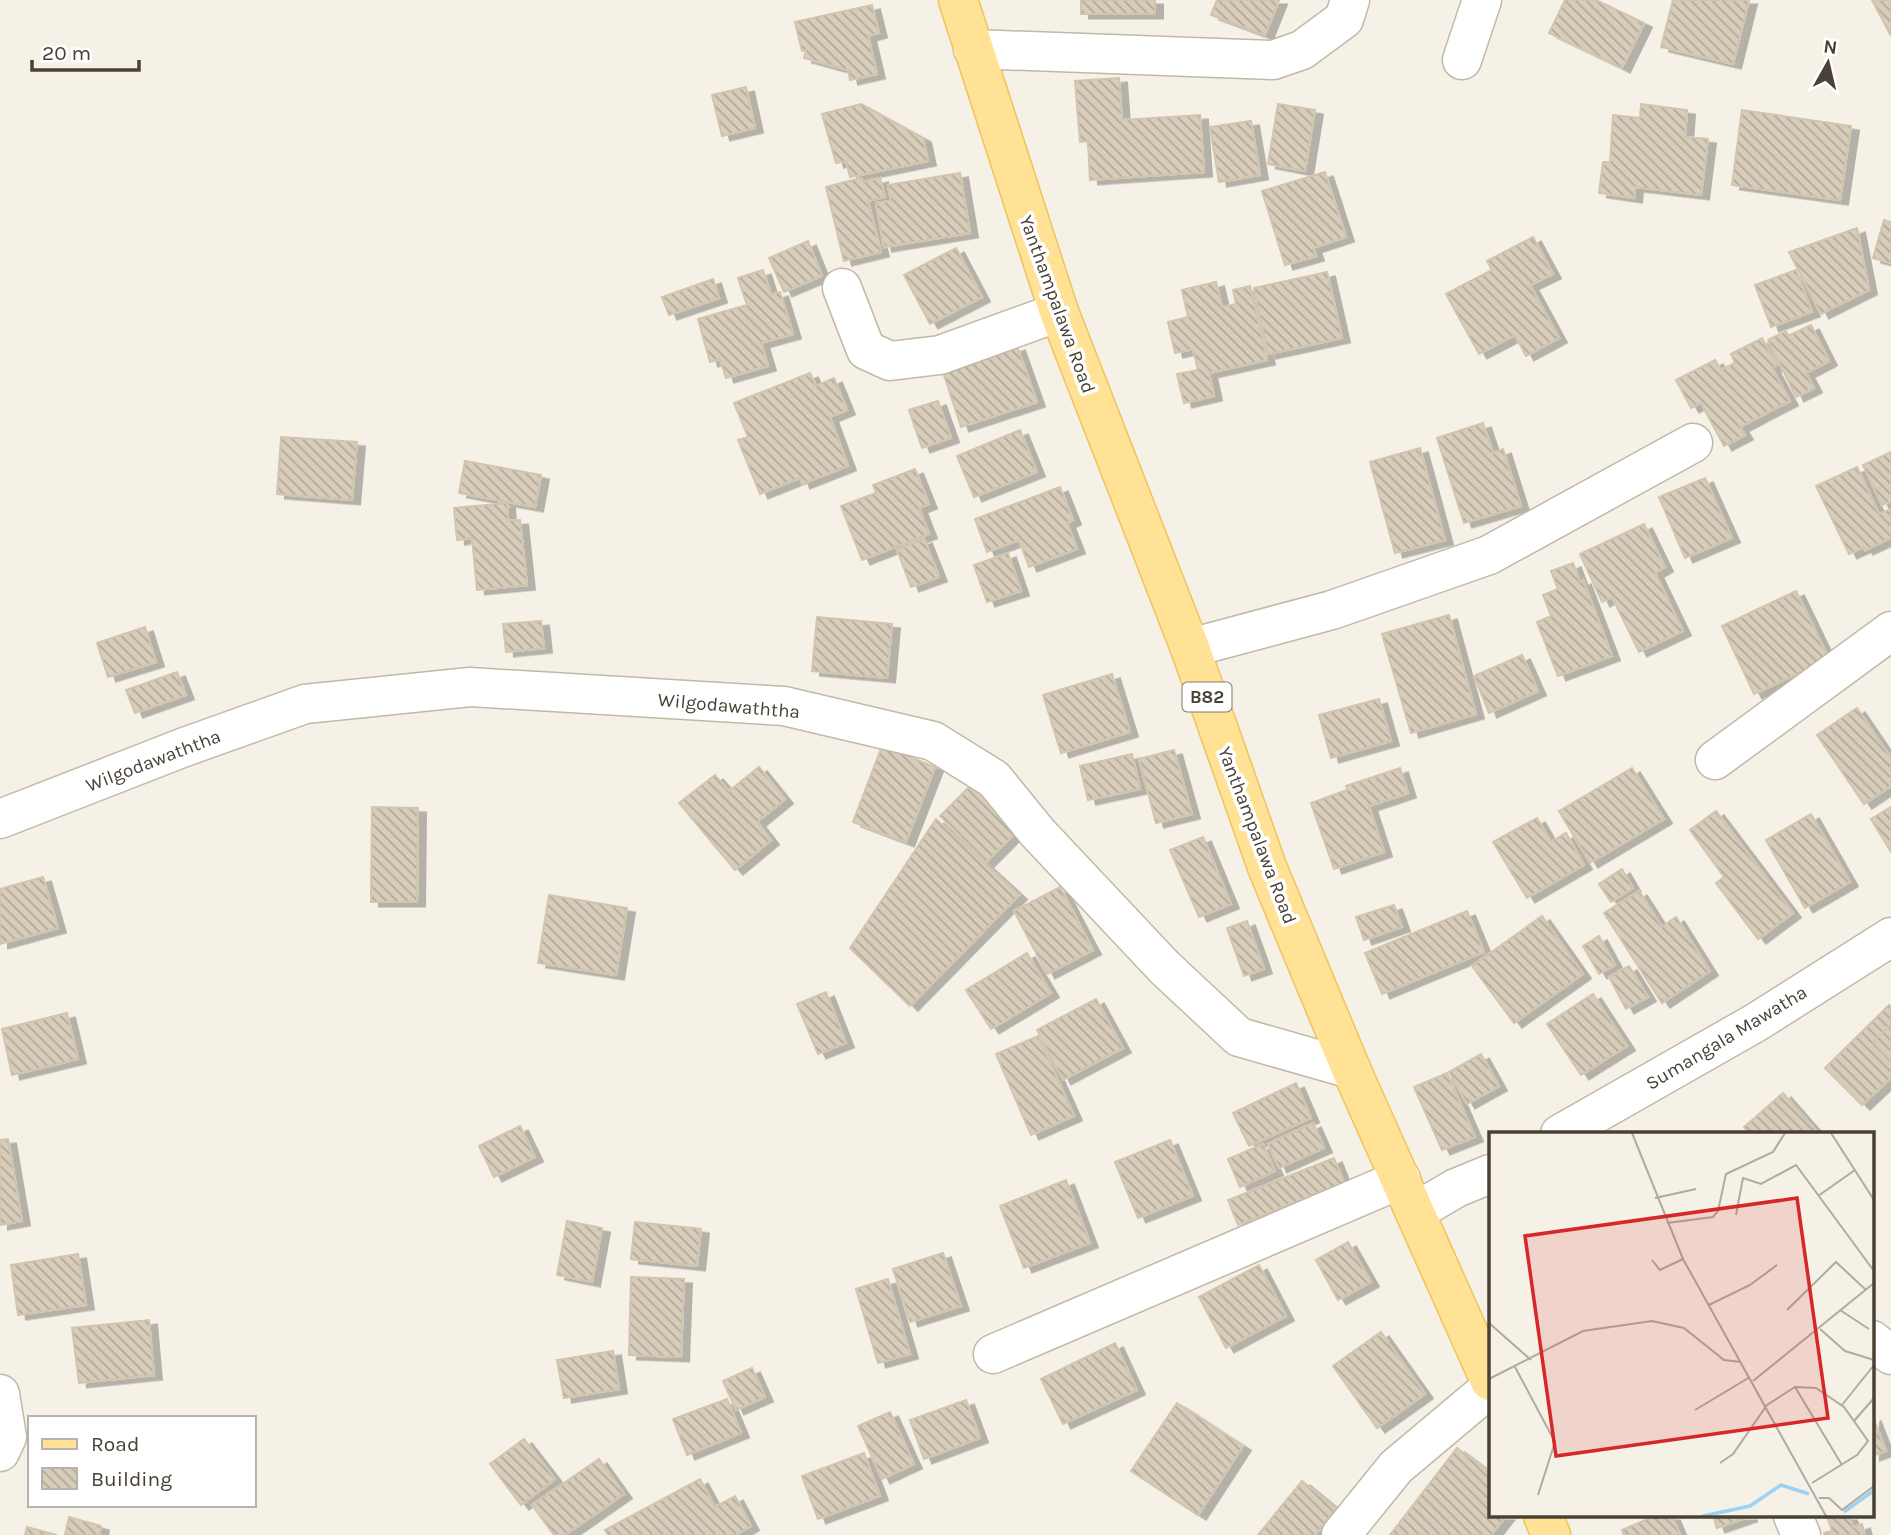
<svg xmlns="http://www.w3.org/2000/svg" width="1891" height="1535" font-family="Karla,sans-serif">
	<defs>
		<pattern id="building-back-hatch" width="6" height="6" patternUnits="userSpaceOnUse" patternTransform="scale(1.75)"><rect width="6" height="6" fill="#d8cdbb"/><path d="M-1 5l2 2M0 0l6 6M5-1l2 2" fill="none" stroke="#b1a899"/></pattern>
		<filter id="shadow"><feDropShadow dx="8" dy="4.5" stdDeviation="0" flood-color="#0004"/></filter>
	</defs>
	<rect width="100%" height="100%" fill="#f5f1e7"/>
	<!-- building -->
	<g fill="url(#building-back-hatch)" stroke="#d3c5ad" stroke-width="2" filter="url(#shadow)">
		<rect x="1081" y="0" width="74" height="14"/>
		<path d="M1217,0H1279L1265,35L1211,15Z"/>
		<path d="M1565,0H1596L1644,23L1622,68L1549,33Z"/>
		<path d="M1673,0H1749L1733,64L1661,47Z"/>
		<path d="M1872,0H1891V36Z"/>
		<path d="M872,5L879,33L868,36L877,74L850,80L848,70L804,58L806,50L802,51L795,22Z"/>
		<path d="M1119,78L1122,120L1200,115L1204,172L1090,180L1088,141L1080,142L1075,81Z"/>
		<path d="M746,87L755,128L722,136L712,95Z"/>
		<path d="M861,104L923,138L928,161L850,177L846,161L836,163L822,114Z"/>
		<path d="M1278,104L1315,110L1305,171L1268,164Z"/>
		<path d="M1641,104L1687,110L1685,137L1708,139L1701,195L1635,187L1634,198L1599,193L1603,162H1610L1613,115L1640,118Z"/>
		<path d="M1742,110L1851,126L1840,200L1732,185Z"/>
		<path d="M1251,121L1260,175L1219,182L1210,127Z"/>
		<path d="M1325,172L1346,237L1313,248L1316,256L1285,265L1262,191Z"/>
		<path d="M960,173L970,233L884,247L876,203L891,201L888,185Z"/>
		<path d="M861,178L863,182L880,178L885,197L868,201L881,252L844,261L826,187Z"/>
		<path d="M1884,220L1891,222V263L1873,258Z"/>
		<path d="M1857,228L1869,290L1821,314L1789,252Z"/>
		<path d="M1533,237L1553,274L1530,285L1559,338L1526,356L1515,335L1479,354L1446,294L1492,270L1487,261Z"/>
		<path d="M808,241L822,276L784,292L769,258Z"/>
		<path d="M956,248L982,297L930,324L904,275Z"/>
		<path d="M763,270L771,295L780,292L793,334L761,343L768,366L726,378L720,359L710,362L698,319L747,305L738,278Z"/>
		<path d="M1796,270L1812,312L1771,327L1755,285Z"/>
		<path d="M1327,272L1342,338L1268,354L1254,288Z"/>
		<path d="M713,279L719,298L669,315L662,297Z"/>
		<path d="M1216,282L1222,307L1236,304L1233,290L1250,286L1267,360L1209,373L1214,396L1184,403L1177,374L1198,370L1193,349L1175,353L1168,322L1188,317L1182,290Z"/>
		<path d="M1811,325L1829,361L1806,373L1814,388L1796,397L1768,340L1786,331L1788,336Z"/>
		<path d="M1762,338L1777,365L1772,368L1790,401L1740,427L1745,435L1724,446L1701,403L1691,408L1676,380L1715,360L1721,370L1735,363L1731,354Z"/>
		<path d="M1017,346L1037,402L961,427L943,372Z"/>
		<path d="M810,373L816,386L834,378L847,410L830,417L848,466L802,484L800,478L760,494L738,440L748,437L734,403Z"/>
		<path d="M938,401L951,438L922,448L909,410Z"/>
		<path d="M1483,423L1493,453L1503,449L1521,506L1464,523L1437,438Z"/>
		<path d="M1020,430L1037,472L974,497L957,456Z"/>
		<path d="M281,437L357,442L352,500L277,494Z"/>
		<path d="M1420,448L1445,540L1395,553L1370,462Z"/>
		<path d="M1891,452V501L1882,505L1863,465Z"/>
		<path d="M465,461L541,475L535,507L459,493Z"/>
		<path d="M1857,467L1879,514L1891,509V538L1865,550L1864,547L1849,554L1816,486Z"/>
		<path d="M915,469L929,504L919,508L929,534L862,560L841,506L876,493L873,485Z"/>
		<path d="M1705,478L1732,538L1685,558L1659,497Z"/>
		<path d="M1060,487L1073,520L1067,523L1077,549L1029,567L1019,540L987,552L975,519Z"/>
		<path d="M507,503L508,521L520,520L527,585L477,590L472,538L457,540L454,508Z"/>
		<path d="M1644,524L1665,567L1655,573L1683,631L1639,652L1612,597L1602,602L1580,554Z"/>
		<path d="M924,539L939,577L911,587L897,550Z"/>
		<path d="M1008,553L1021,591L987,602L974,565Z"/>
		<path d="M1573,563L1580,582L1583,580L1612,656L1558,676L1537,622L1551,616L1543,595L1558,589L1551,571Z"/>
		<path d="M1796,591L1829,659L1754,694L1722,626Z"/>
		<path d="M1449,615L1476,714L1411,733L1382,634Z"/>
		<path d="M817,617L892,624L887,678L812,671Z"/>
		<path d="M541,621L544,648L506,652L503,624Z"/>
		<path d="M145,627L156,662L108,677L97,643Z"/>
		<path d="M1522,655L1538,691L1489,713L1474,676Z"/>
		<path d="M177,672L186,695L135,713L126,690Z"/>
		<path d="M1112,674L1130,732L1061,753L1043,695Z"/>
		<path d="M1379,699L1391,741L1331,758L1319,715Z"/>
		<path d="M1857,708L1891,758V786L1864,804L1817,735Z"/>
		<path d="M882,746L935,767L906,842L853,822Z"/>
		<path d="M1174,750L1192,814L1156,823L1139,759Z"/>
		<path d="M1132,754L1140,789L1088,800L1080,766Z"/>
		<path d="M759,767L785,799L757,822L771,840L735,870L679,803L715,775L729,791Z"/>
		<path d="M1400,768L1408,793L1369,806L1384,852L1334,869L1311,803L1347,790L1346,786Z"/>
		<path d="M1632,768L1664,819L1590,863L1559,811Z"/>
		<path d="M972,784L1018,830L986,862L940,816Z"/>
		<path d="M372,807L418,808L417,902H371Z"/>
		<path d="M1891,807V852L1871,819Z"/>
		<path d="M1716,811L1793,913L1758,939L1716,883L1724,877L1690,830Z"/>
		<path d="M1811,814L1850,882L1805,908L1766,840Z"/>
		<path d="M1537,818L1551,842L1566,833L1584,865L1527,898L1493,842Z"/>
		<path d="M936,819L1019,895L910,1006L850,948Z"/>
		<path d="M1203,837L1231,904L1199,917L1170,850Z"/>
		<path d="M1622,869L1633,888L1611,902L1599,884Z"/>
		<path d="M43,877L58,928L0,944V889Z"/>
		<path d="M1060,887L1093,950L1047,974L1014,911Z"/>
		<path d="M1639,891L1662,927L1676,917L1710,971L1662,1003L1604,913Z"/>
		<path d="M549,895L627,908L616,975L538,963Z"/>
		<path d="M1394,905L1402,927L1364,940L1356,917Z"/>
		<path d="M1467,911L1484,952L1382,994L1365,953Z"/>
		<path d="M1542,916L1583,974L1514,1023L1472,966Z"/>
		<path d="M1247,921L1264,969L1244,976L1227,928Z"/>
		<path d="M1599,936L1615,965L1599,974L1583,946Z"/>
		<path d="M1027,953L1051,993L991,1029L966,990Z"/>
		<path d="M1629,966L1648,997L1626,1009L1609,977Z"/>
		<path d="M826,992L846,1043L818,1054L797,1004Z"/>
		<path d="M1593,994L1627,1046L1581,1075L1547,1024Z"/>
		<path d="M1096,999L1123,1048L1063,1080L1037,1030Z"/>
		<path d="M1889,1005L1891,1007V1078L1862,1105L1825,1068Z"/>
		<path d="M67,1013L78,1059L12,1075L2,1029Z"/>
		<path d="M1891,1024V1060L1873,1042Z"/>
		<path d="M1038,1036L1074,1116L1031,1135L996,1054Z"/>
		<path d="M1481,1054L1499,1086L1467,1104L1449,1072Z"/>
		<path d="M1447,1073L1475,1137L1442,1150L1414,1087Z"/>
		<path d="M1296,1083L1311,1118L1249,1146L1233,1113Z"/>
		<path d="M1783,1093L1819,1134H1750L1744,1127Z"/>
		<path d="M1313,1123L1324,1148L1279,1168L1268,1144Z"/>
		<path d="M520,1126L535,1157L494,1177L479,1146Z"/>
		<path d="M8,1139L22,1221L0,1225V1140Z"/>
		<path d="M1170,1140L1193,1196L1138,1218L1115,1162Z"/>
		<path d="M1263,1144L1275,1171L1240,1187L1228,1159Z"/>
		<path d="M1334,1158L1344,1183L1238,1225L1228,1200Z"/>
		<path d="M1066,1180L1090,1243L1024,1268L1000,1206Z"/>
		<path d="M567,1221L602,1228L592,1282L557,1275Z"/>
		<path d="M635,1222L701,1229L697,1266L631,1259Z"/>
		<path d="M1348,1242L1371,1282L1338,1300L1316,1260Z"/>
		<path d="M943,1253L961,1306L910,1322L893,1269Z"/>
		<path d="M78,1254L86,1305L18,1315L11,1265Z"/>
		<path d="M1259,1265L1286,1316L1226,1348L1199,1297Z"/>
		<path d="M631,1277L684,1279L681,1357L629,1355Z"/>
		<path d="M888,1279L910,1354L878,1363L856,1289Z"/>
		<path d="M149,1320L154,1375L79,1383L72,1328Z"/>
		<path d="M1381,1332L1425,1394L1377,1428L1333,1366Z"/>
		<path d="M1115,1343L1137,1390L1063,1424L1041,1379Z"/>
		<path d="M613,1351L619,1389L564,1398L557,1360Z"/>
		<path d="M752,1368L765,1397L736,1410L723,1381Z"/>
		<path d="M727,1399L741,1433L687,1455L673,1419Z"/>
		<path d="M966,1400L980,1438L924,1459L910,1420Z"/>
		<path d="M1177,1403L1243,1446L1198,1515L1131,1471Z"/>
		<path d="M890,1412L914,1464L882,1479L858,1426Z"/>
		<path d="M1873,1417L1886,1451L1872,1456V1418Z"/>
		<path d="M524,1439L555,1479L521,1505L490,1464Z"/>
		<path d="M1457,1448L1490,1473V1516H1506L1491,1535H1390Z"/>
		<path d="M864,1453L880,1496L818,1519L802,1476Z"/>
		<path d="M599,1459L624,1494L565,1535H554L532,1505Z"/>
		<path d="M700,1479L715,1507L735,1496L751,1526L736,1535H608L605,1530Z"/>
		<path d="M1302,1481L1336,1509L1315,1535H1258Z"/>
		<path d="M1655,1516H1672L1680,1535H1624L1622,1530Z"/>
		<path d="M1713,1516H1749V1517L1717,1528Z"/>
		<path d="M1827,1516H1849L1853,1527L1862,1524L1865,1535H1825L1824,1533L1832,1531Z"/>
		<path d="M69,1517L101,1526L99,1535H65Z"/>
		<path d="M27,1527L57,1535H25Z"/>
	</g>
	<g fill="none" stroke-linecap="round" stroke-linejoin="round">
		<!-- minor casing -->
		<g stroke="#c1b9a8" stroke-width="41">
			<g id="minor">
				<path d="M973,49L1273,60L1302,50L1344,19L1350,0"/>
				<path d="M1462,60L1482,0"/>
				<path d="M842,288L866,350L890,361L940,355L1059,312"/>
				<path d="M1190,648L1332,610L1489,555L1693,443"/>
				<path d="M1715,760L1891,631"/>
				<path d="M0,819L182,748L305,704L470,687L784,706L933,741L994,779L1037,832L1165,968L1239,1037L1351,1069"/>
				<path d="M1560,1134L1755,1023L1891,937"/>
				<path d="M1415,1212L1456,1188L1490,1174"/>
				<path d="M1872,1340L1891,1355"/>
				<path d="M993,1354L1401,1179"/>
				<path d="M0,1394L7,1437L0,1452"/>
				<path d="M1793,1516L1801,1535"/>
				<path d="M1341,1535L1396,1467L1490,1388"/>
			</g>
		</g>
		<!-- major casing -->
		<g stroke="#efc45b" stroke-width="41">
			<g id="major">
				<path d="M958,0L1059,312L1190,648L1267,867L1351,1069L1490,1381"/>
				<path d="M1543,1516L1551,1535"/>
			</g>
		</g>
		<!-- minor -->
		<use href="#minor" stroke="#fff" stroke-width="38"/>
		<!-- major -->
		<use href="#major" stroke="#ffe296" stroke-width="38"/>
	</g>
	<g text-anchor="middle" stroke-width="7" stroke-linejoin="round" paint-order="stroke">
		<!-- shield labels -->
		<rect fill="#fff" stroke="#807a72" stroke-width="2" x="1182.5" y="682.5" width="49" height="29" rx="5"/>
		<g font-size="18" font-weight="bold" fill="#494135">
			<text x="1207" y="703">B82</text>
		</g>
		<!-- street labels -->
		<g font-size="19" fill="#494135" stroke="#fff">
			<text transform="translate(1058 304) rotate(70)" y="7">Yanthampalawa Road</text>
			<text transform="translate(729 705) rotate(5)" y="7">Wilgodawaththa</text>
			<text transform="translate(153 760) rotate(-21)" y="7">Wilgodawaththa</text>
			<text transform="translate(1258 835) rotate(69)" y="7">Yanthampalawa Road</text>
			<text transform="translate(1726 1037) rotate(-31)" y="7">Sumangala Mawatha</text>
		</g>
	</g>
	<!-- overview -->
	<g transform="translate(1489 1132)">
		<rect width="385" height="385" fill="#f5f1e7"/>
		<path fill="none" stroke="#9dd2f7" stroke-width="3.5" d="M355,380L384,359M214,384L261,374L292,353L320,362"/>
		<path fill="none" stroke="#b0aba0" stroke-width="2" d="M143,1L194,127L337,384M342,1L385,68M329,64L366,38M166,66L207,57M247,83L254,46L272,52L307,33L385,139M178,91L224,85L229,79L237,42L284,20L296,1M163,128L171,138L194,127M220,173L261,153L288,133M298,178L347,130L377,158M351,178L380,197M0,191L42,228M331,197L356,219L385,228M26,235L66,310L49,363M0,247L94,199L163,189L195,196L235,228L252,230M264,249L385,151M306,255L353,333M353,273L385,233M206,278L261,245M365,289L385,266M231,331L244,322L278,273L306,255L327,256L355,275L379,309L368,323L323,351M330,366H340L353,378L385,354"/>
		<path fill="#d62828" fill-opacity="0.15" stroke="#d62828" stroke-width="3.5" d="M308,66L339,286L67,324L36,104Z"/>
		<rect width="385" height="385" fill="none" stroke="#494135" stroke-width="3.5"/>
	</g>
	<!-- legend -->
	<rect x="28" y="1416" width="228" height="91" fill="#ffffff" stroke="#b6b3ae" stroke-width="2"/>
	<rect x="42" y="1439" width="35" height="10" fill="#ffe296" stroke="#b6b3ae" stroke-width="2"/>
	<text x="91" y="1451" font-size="21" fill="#494135">Road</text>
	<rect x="42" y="1468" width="35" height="21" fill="url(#building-back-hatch)" stroke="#b6b3ae" stroke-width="2"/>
	<text x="91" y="1486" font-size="21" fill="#494135">Building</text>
	<!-- north arrow -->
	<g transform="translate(1828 63) rotate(8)" stroke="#ffffff" stroke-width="5" paint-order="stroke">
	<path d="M0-5L12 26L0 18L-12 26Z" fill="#494135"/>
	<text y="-10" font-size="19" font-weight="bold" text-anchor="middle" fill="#494135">N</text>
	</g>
	<!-- scale -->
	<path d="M32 60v10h107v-10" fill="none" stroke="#494135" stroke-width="3.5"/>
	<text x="42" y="60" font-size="21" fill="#494135" stroke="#ffffff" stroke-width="5" paint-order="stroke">20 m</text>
</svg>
